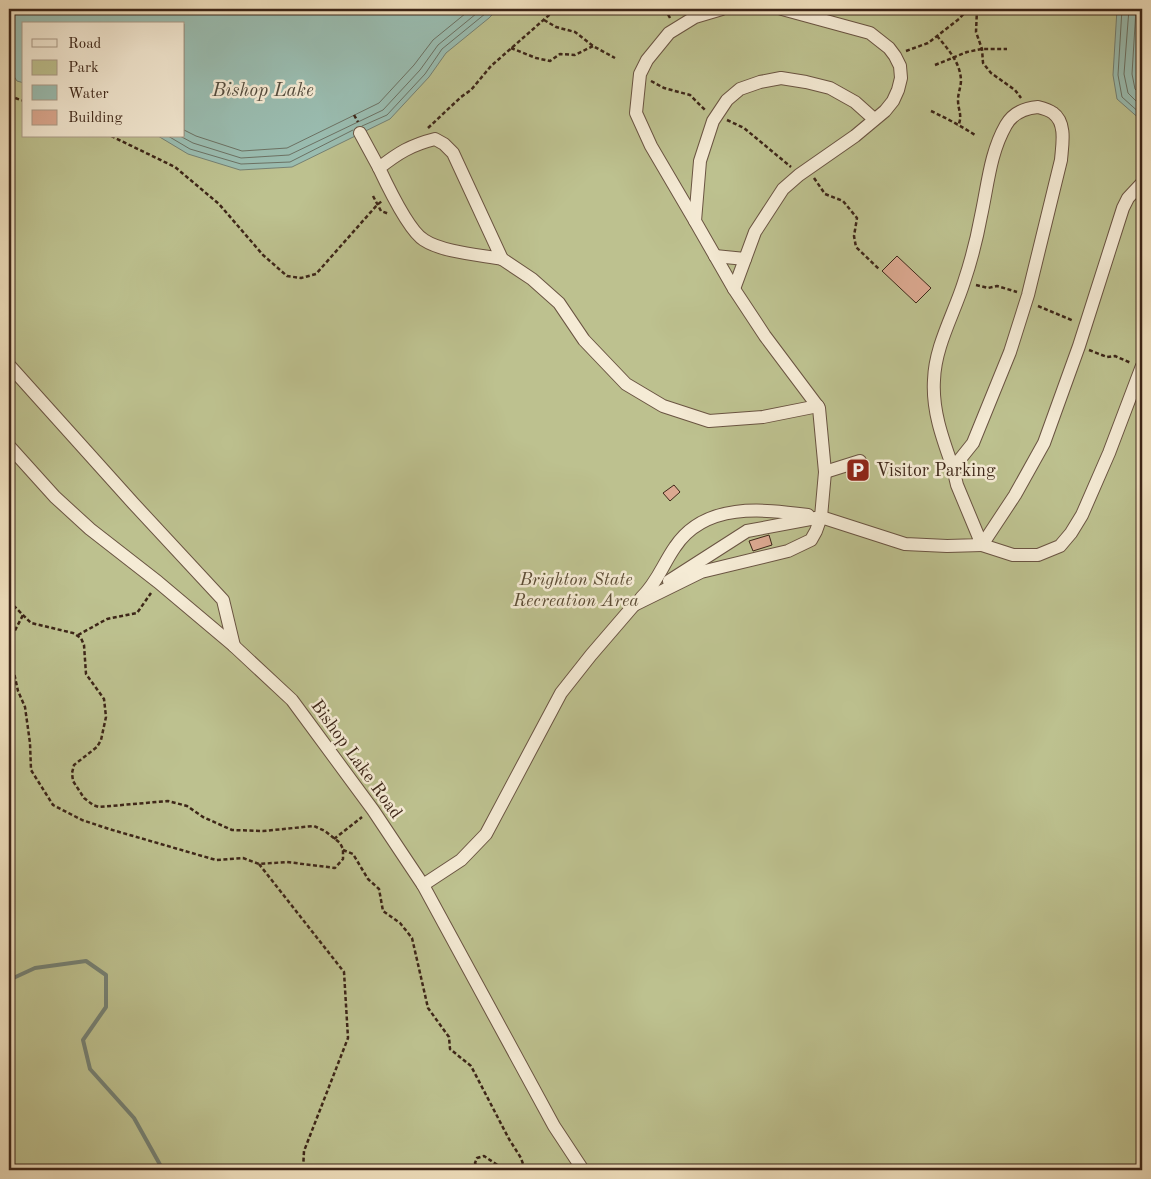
<svg xmlns="http://www.w3.org/2000/svg" width="1151" height="1179" font-family="'Old Standard TT',serif">
	<rect width="100%" height="100%" fill="#f0e0be"/>
	<filter id="stains"><feTurbulence type="fractalNoise" baseFrequency=".004" numOctaves="4"/><feColorMatrix values="0 0 0 0 .2 0 0 0 0 .09 0 0 0 0 .02 0 0 0 .5 -.17"/></filter>
	<radialGradient id="worn" r=".72"><stop offset=".6" stop-color="#630" stop-opacity="0"/><stop offset="1" stop-color="#630" stop-opacity=".3"/></radialGradient>
	<!-- green -->
	<path fill="#bdc18f" stroke="#7d7454" fill-rule="evenodd" d="M9,9H1142V1170H9ZM24,24H184V136H24Z"/>
	<!-- water -->
	<g fill="#9abdb1" stroke="#758174">
		<path d="M9,9H498L489,18L446,53L429,77L390,119L292,167L240,170L188,154L158,136H184V24H24V83L17,81L11,72H9Z"/>
		<path d="M1117,9H1142V121L1117,99L1113,75Z"/>
	</g>
	<g fill="none" stroke-linecap="round" stroke-linejoin="round">
		<!-- shore -->
		<g stroke="#6c7264" stroke-width="1">
			<path d="M1122,9L1118,75L1122,97L1142,115"/>
			<path d="M1129,9L1124,74L1128,93L1142,107"/>
			<path d="M1136,9L1132,74L1135,89L1142,96"/>
			<path d="M362,126L387,115L425,74L442,49L491,9"/>
			<path d="M184,130L196,136L242,151L287,148L379,103L414,65L433,40L471,9"/>
			<path d="M168,136L190,149L241,164L290,162L353,130"/>
			<path d="M180,136L193,143L241,158L289,155L383,110L420,70L438,45L482,9"/>
		</g>
		<!-- stream -->
		<path stroke="#758174" stroke-width="4" d="M9,980L35,968L86,961L106,975V1007L83,1040L90,1069L134,1118L163,1170"/>
	</g>
	<!-- building -->
	<g fill="#dca991" stroke="#3d2618">
		<path d="M897,256L931,288L916,303L882,271Z"/>
		<path d="M674,485L680,492L670,501L663,493Z"/>
		<path d="M769,535L772,545L753,551L749,541Z"/>
	</g>
	<g fill="none" stroke-linecap="round" stroke-linejoin="round">
		<!-- minor casing -->
		<g stroke="#6a5442" stroke-width="14">
			<g id="minor">
				<path d="M1038,107C1042,108 1049,110 1053,113C1067,123 1062,146 1061,160L1028,295L1010,352L973,443L953,468C943,440 932,411 934,380C935,346 954,314 964,282C971,261 977,238 981,216C988,184 990,153 1006,125C1013,113 1025,108 1038,107Z"/>
				<path d="M360,133L379,168"/>
				<path d="M435,139L444,144L453,153L502,259C480,255 442,252 424,240C409,231 387,185 379,168C398,153 411,145 435,139Z"/>
				<path d="M1142,183L1128,198L1123,208L1079,346L1044,443L1015,495L982,545L1013,555H1038L1060,546L1071,533L1082,515L1109,453L1142,366"/>
				<path d="M695,221L651,146L636,113L640,74L647,60L669,33L695,17L722,9"/>
				<path d="M715,256L745,259"/>
				<path d="M502,259L532,279L559,303L584,340L626,384L663,406L709,421L763,417L818,406"/>
				<path d="M734,289L755,232L783,189L799,175L855,136L885,111L893,101L898,90L901,78L900,66L895,56L889,48L870,33L782,9"/>
				<path d="M9,365L133,503L223,600L234,646"/>
				<path d="M9,446L55,497L90,529L158,582L234,646L292,700L373,810L423,885L554,1126L583,1170"/>
				<path d="M825,472L860,461"/>
				<path d="M669,581L747,531L821,517L905,544L947,546L982,545L957,485L953,468"/>
				<path d="M641,598C657,583 663,564 675,547C705,502 762,509 808,515"/>
				<path d="M634,605L701,572L788,551L811,540L816,531L821,517L825,472L819,408L765,336L734,289L695,221L700,161L713,121L727,100L740,89L760,82L781,78L806,82L830,88L855,102L874,119"/>
				<path d="M423,885L461,860L486,834L561,693L591,655L634,605L640,600"/>
			</g>
		</g>
		<!-- path -->
		<g stroke="#3d2618" stroke-width="2.5" stroke-dasharray="4 2.5" stroke-linecap="butt">
			<path d="M665,9L670,18"/>
			<path d="M977,9L976,32L982,49L983,63L991,73L1015,90L1021,98"/>
			<path d="M965,12L976,9"/>
			<path d="M544,20L556,27L575,32L593,46L615,58"/>
			<path d="M937,36C948,49 960,62 961,80C961,87 958,93 958,100C958,111 963,115 958,126"/>
			<path d="M511,48L536,58L550,61L560,54L575,55L593,46"/>
			<path d="M906,51L928,43L959,19L968,9"/>
			<path d="M935,65L967,52L982,49H1007"/>
			<path d="M651,81L664,88L690,95L706,111"/>
			<path d="M9,96L24,101"/>
			<path d="M931,111C946,118 961,126 975,135"/>
			<path d="M354,115L358,122"/>
			<path d="M727,120L744,128L791,167"/>
			<path d="M428,128L461,97L471,90L491,66L556,9"/>
			<path d="M111,136L175,167L219,204L263,255L287,276L301,278L316,274L377,205L382,201"/>
			<path d="M814,178L825,194L843,201L857,218L854,236L856,247L880,270"/>
			<path d="M373,196L381,211L389,214"/>
			<path d="M976,285L988,288L997,286L1017,292"/>
			<path d="M1038,306L1074,321"/>
			<path d="M1089,350L1107,357L1115,356L1131,363"/>
			<path d="M9,601L31,623L73,633L81,638L84,645L86,674L104,699L106,717L101,740L97,747L74,765L72,773L73,781L84,798L93,805L99,807L168,801L187,806L203,817L232,830L263,831L314,826L325,831L340,843L343,849V859L335,868L287,862L259,864L243,858L216,860L109,829L82,820L53,805L31,770L30,743L25,707L18,691L9,650"/>
			<path d="M78,635L107,619L137,613L151,593"/>
			<path d="M9,642L23,615"/>
			<path d="M334,839L362,817"/>
			<path d="M343,850L353,854L368,879L379,889L383,911L400,923L412,938L428,1008L449,1037L450,1049L471,1066L509,1139L521,1158L523,1164L520,1170"/>
			<path d="M259,864L344,972L348,1038L304,1151L303,1170"/>
			<path d="M479,1170L475,1163L477,1158L484,1156L505,1170"/>
		</g>
		<!-- minor -->
		<use href="#minor" stroke="#f5ebd5" stroke-width="12"/>
	</g>
	<!-- icons -->
	<defs>
		<g id="parking-square" transform="scale(1.25)"><rect x="-9" y="-9" width="18" height="18" rx="4" fill="#8f2418" stroke="#f5ebd5"/><path d="M-3.5-5.5H1a3.5 3.5 0 0 1 0 7H-1V5.5H-3.5ZM-1-3.4V-.6H.8a1.4 1.4 0 0 0 0-2.8Z" fill="#fff"/></g>
	</defs>
	<g fill-rule="evenodd">
		<use href="#parking-square" x="858" y="470"/>
	</g>
	<g text-anchor="middle" stroke-width="5" stroke-linejoin="round" paint-order="stroke">
		<!-- poi labels -->
		<g font-size="18" fill="#3d2618" stroke="#f5ebd5" text-anchor="start">
			<text x="876" y="476">Visitor Parking</text>
		</g>
		<!-- park labels -->
		<g font-size="18" font-style="italic" fill="#5d4d36" stroke="#f5ebd5">
			<text x="576" y="585">Brighton State<tspan x="576" dy="21">Recreation Area</tspan></text>
		</g>
		<!-- street labels -->
		<g font-size="18" fill="#3d2618" stroke="#f5ebd5">
			<text transform="translate(357 759) rotate(54)" y="6">Bishop Lake Road</text>
		</g>
		<!-- water labels -->
		<g font-size="19" font-style="italic" fill="#544c3e" stroke="#f5ebd5">
			<text x="263" y="96">Bishop Lake</text>
		</g>
	</g>
	<!-- margin -->
	<rect width="1151" height="1179" fill="none" stroke="#f0e0be" stroke-width="30"/>
	<rect x="10" y="10" width="1131" height="1159" fill="none" stroke="#3d2618" stroke-width="2.5"/>
	<rect x="15" y="15" width="1121" height="1149" fill="none" stroke="#3d2618"/>
	<!-- legend -->
	<rect x="22" y="22" width="162" height="115" fill="#f5ebd5" stroke="#ab9c89"/>
	<rect x="32" y="39" width="25" height="8" fill="#f5ebd5" stroke="#ab9c89"/>
	<text x="68" y="48" font-size="15" fill="#3d2618">Road</text>
	<rect x="32" y="60" width="25" height="15" fill="#bdc18f" stroke="#ab9c89"/>
	<text x="68" y="72" font-size="15" fill="#3d2618">Park</text>
	<rect x="32" y="85" width="25" height="15" fill="#9abdb1" stroke="#ab9c89"/>
	<text x="68" y="98" font-size="15" fill="#3d2618">Water</text>
	<rect x="32" y="110" width="25" height="15" fill="#dca991" stroke="#ab9c89"/>
	<text x="68" y="122" font-size="15" fill="#3d2618">Building</text>
	<rect width="100%" height="100%" filter="url(#stains)"/>
	<rect width="100%" height="100%" fill="url(#worn)"/>
</svg>
